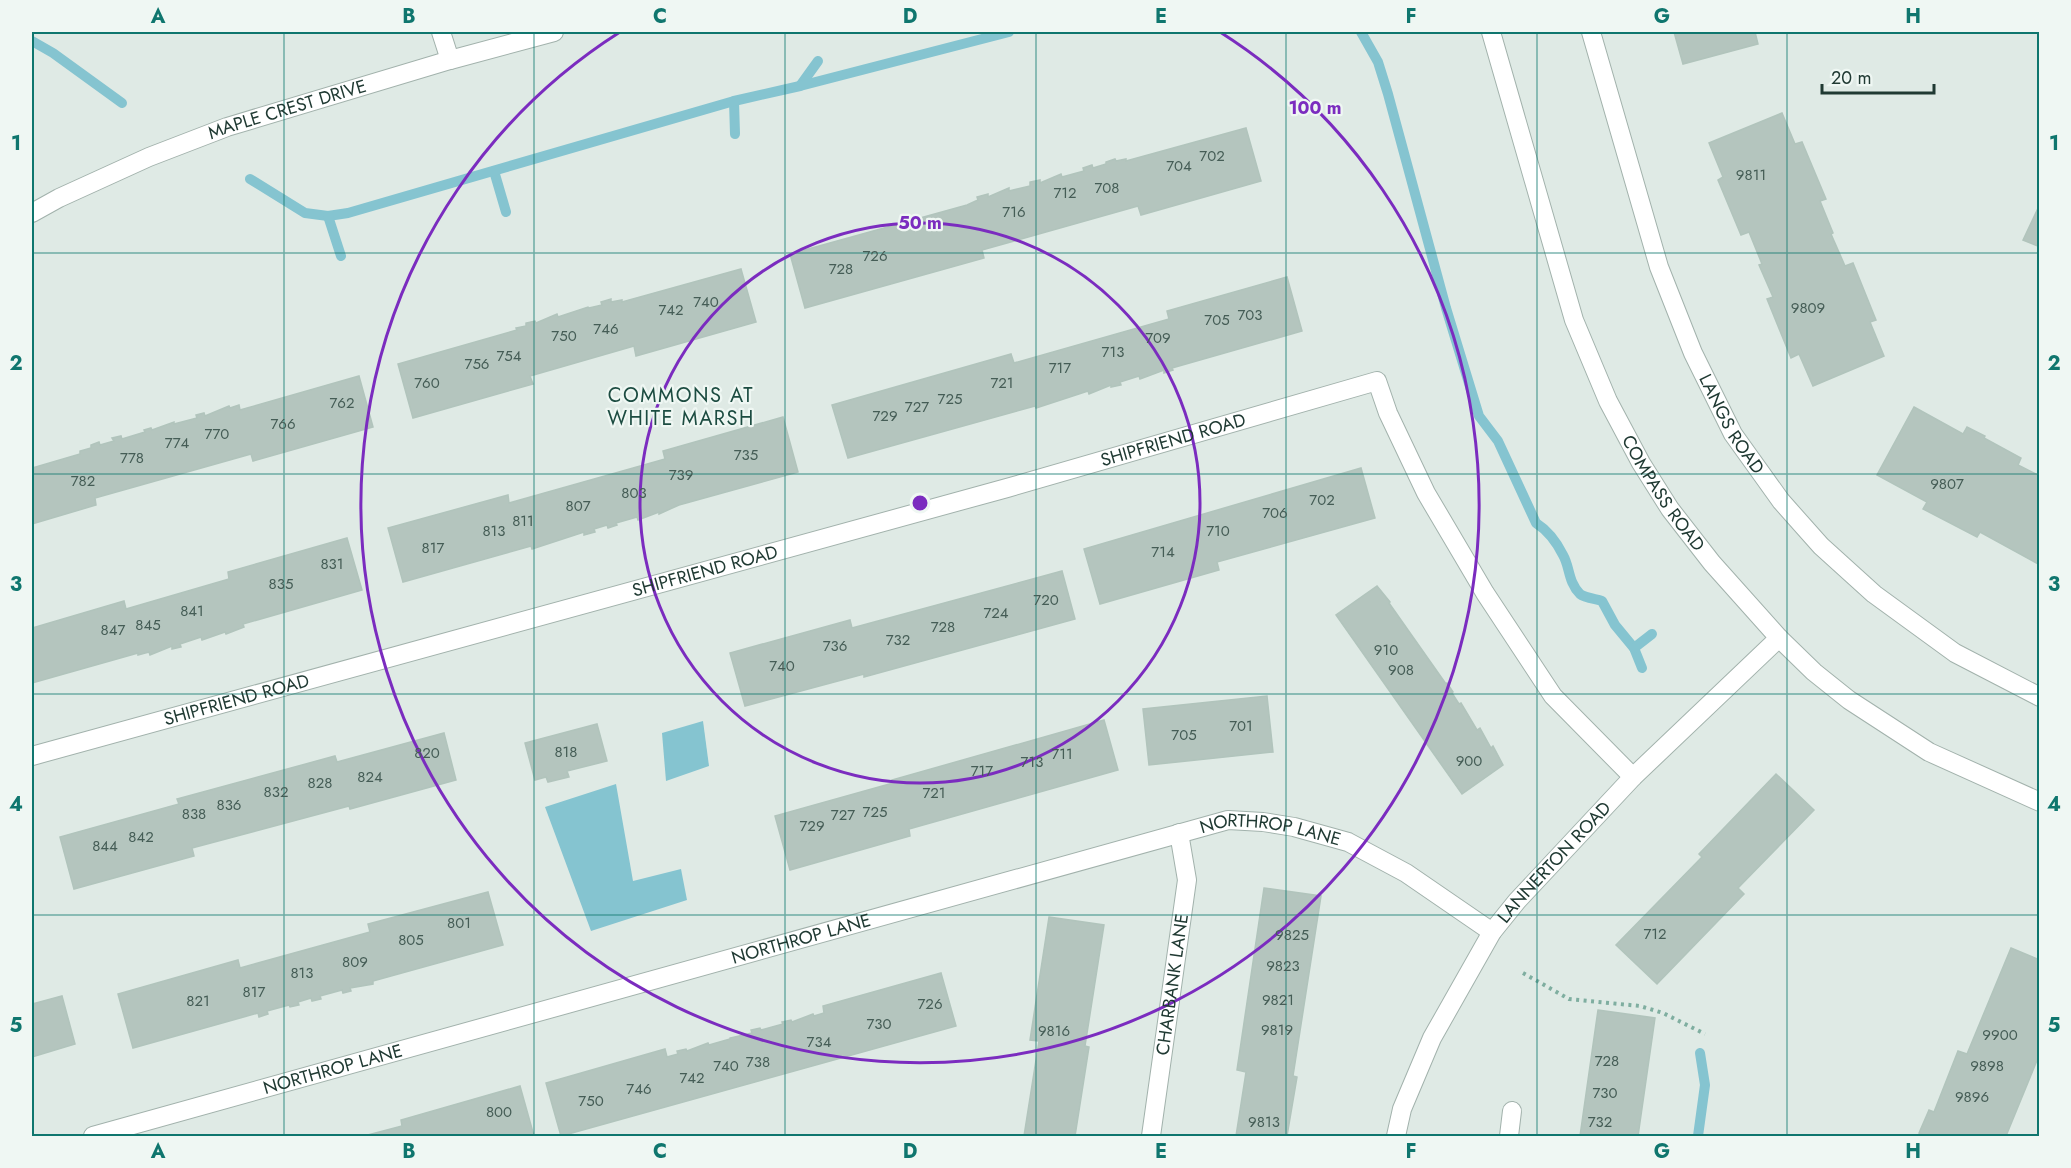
<svg xmlns="http://www.w3.org/2000/svg" width="2071" height="1168" font-family="Jost,sans-serif">
	<rect width="100%" height="100%" fill="#dfeae5"/>
	<!-- water -->
	<g fill="#85c4d0">
		<path d="M703,721L709,766L666,781L662,733Z"/>
		<path d="M616,784L633,881L681,869L687,900L591,931L545,807Z"/>
	</g>
	<g fill="none" stroke-linecap="round" stroke-linejoin="round">
		<!-- stream -->
		<g stroke="#85c4d0" stroke-width="10">
			<path d="M1361,32L1378,62L1388,94L1446,308L1479,416L1498,441L1536,523C1547,530 1557,543 1563,555C1570,567 1568,582 1580,594C1585,598 1596,599 1602,601L1615,625L1634,648L1642,668"/>
			<path d="M32,41L53,53L122,103"/>
			<path d="M800,86L818,61"/>
			<path d="M734,101L735,134"/>
			<path d="M494,171L506,212"/>
			<path d="M250,179L305,213L328,216L348,213L734,101L800,86L1009,32"/>
			<path d="M328,216L341,256"/>
			<path d="M1634,648L1652,634"/>
			<path d="M1698,1136L1705,1085L1700,1053"/>
		</g>
	</g>
	<!-- building -->
	<g fill="#b4c5be" stroke="#b1c4bc" stroke-width="1.5">
		<path d="M1674,32H1755L1758,44L1683,64Z"/>
		<path d="M1782,113L1795,144L1802,142L1826,199L1820,201L1833,233L1831,234L1845,266L1853,263L1876,320L1870,322L1884,356L1813,386L1799,354L1791,358L1767,299L1773,297L1759,265L1762,264L1749,232L1741,235L1718,180L1723,177L1709,143Z"/>
		<path d="M1246,128L1261,181L1141,215L1138,206L982,250L984,258L805,308L790,254L967,205L978,200L977,197L988,194V197L1009,188V191L1030,186V182L1040,180V183L1061,174L1062,177L1084,171L1083,168L1092,165L1093,168L1106,164V162L1115,159L1116,161L1126,159V161Z"/>
		<path d="M2040,204V247L2023,240Z"/>
		<path d="M741,269L756,322L636,356L634,346L530,376L533,384L413,418L398,364L517,330L516,328L526,326V323L535,321L536,323L557,314L558,317L588,307L589,308L602,305L601,302L611,299V302L622,300V302Z"/>
		<path d="M1287,277L1302,331L1172,368L1173,370L1164,373V370L1140,379L1139,376L1120,382L1121,385L1111,387V385L1089,394L1088,391L1036,408L1035,406L848,458L832,405L1011,354L1014,363L1169,319L1167,311Z"/>
		<path d="M359,376L373,427L253,461L251,454L95,498L96,505L32,524V468L80,454V451L91,448V445L99,442L100,445L114,441L112,438L121,436L122,439L145,432L144,430L151,428L152,430L174,422V424L197,418L196,415L204,413L205,416L229,406L230,408L239,405L240,410Z"/>
		<path d="M1914,407L1963,434L1967,427L1985,436L1984,438L2021,458L2018,465L2040,476V565L1980,532L1977,537L1923,509L1927,502L1877,475Z"/>
		<path d="M783,417L798,472L679,505L659,514V512L638,520L637,517L616,523L617,525L608,528L607,525L594,529L595,532L584,535V532L532,549L531,546L403,582L388,528L508,495L509,503L665,459L663,451Z"/>
		<path d="M1361,468L1375,518L1217,562L1219,570L1100,604L1084,549Z"/>
		<path d="M347,538L362,590L243,624L244,627L226,634L225,632L202,640L201,637L180,644L181,647L172,649V646L150,655L149,652L138,655V653L32,683V628L124,601L126,609L229,579L228,572Z"/>
		<path d="M1062,571L1075,619L864,677V674L745,706L730,653L850,620L852,628Z"/>
		<path d="M1377,586L1390,602L1389,603L1446,684L1447,683L1453,692L1452,693L1459,704L1461,703L1477,730L1480,728L1491,748L1493,746L1503,765L1462,794L1336,615Z"/>
		<path d="M1267,696L1273,752L1149,765L1143,709Z"/>
		<path d="M1104,720L1118,770L909,829L910,836L790,870L775,816L893,783L892,780Z"/>
		<path d="M597,724L607,761L567,771L569,777L548,782L546,777L535,780L525,743Z"/>
		<path d="M444,733L456,780L350,809L349,806L192,848L194,856L74,889L60,837L179,804L177,799L335,756L337,762Z"/>
		<path d="M1776,774L1814,810L1738,888L1744,894L1657,984L1616,945L1702,857L1699,854Z"/>
		<path d="M1264,888L1321,896L1293,1076L1297,1077L1287,1136H1236L1246,1072L1237,1070Z"/>
		<path d="M488,892L503,945L373,981V984L350,988L351,991L343,993L342,990L320,996L321,999L312,1001L311,998L298,1002L299,1005L290,1007L289,1005L267,1011L268,1014L259,1017L258,1013L133,1048L118,994L238,960L240,968L370,932L368,924Z"/>
		<path d="M1049,917L1104,925L1085,1046L1089,1047L1075,1136H1024L1039,1041L1030,1040Z"/>
		<path d="M2011,948L2040,960V1053L2006,1136H1926L1919,1133L1929,1110L1934,1112L1958,1051L1967,1054Z"/>
		<path d="M941,973L956,1026L561,1136L546,1083L665,1049L667,1057L678,1054L677,1051L686,1049L687,1051L708,1043L709,1045L730,1039V1038L752,1033L751,1030L760,1028L761,1030L783,1024L782,1022L791,1020L792,1022L813,1014L814,1016L824,1013L823,1006Z"/>
		<path d="M62,996L75,1044L32,1057V1004Z"/>
		<path d="M1598,1010L1655,1018L1638,1136H1580Z"/>
		<path d="M520,1086L534,1136H364L402,1126L401,1120Z"/>
	</g>
	<g fill="none" stroke-linecap="round" stroke-linejoin="round">
		<!-- minor casing -->
		<g stroke="#a2b2ac" stroke-width="20">
			<g id="minor">
				<path d="M441,32L450,60"/>
				<path id="s1" d="M1491,32L1574,320L1608,401L1641,463L1670,509L1712,563L1779,638L1814,672L1849,700L1929,752L2040,802"/>
				<path id="s2" d="M1591,32L1659,267L1693,353L1733,434L1781,501L1821,546L1874,594L1955,653L2040,697"/>
				<path id="s3" d="M32,213L59,198L149,157L227,127L450,60L554,32"/>
				<path id="s4" d="M32,756L1007,488L1377,381L1388,413L1426,493L1485,593L1553,696L1633,777"/>
				<path id="s5" d="M93,1136L1228,820L1263,822L1294,827L1348,842L1406,873L1492,932"/>
				<path id="s6" d="M1151,1136L1187,880L1179,833"/>
				<path id="s7" d="M1396,1136L1402,1109L1432,1038L1492,932L1517,901L1633,777L1779,638"/>
				<path d="M1509,1136L1512,1111"/>
			</g>
		</g>
		<!-- path -->
		<path stroke="#7faea0" stroke-width="4" stroke-dasharray="3 4.5" stroke-linecap="butt" d="M1523,973L1569,999L1640,1006L1663,1013L1705,1034"/>
		<!-- minor -->
		<use href="#minor" stroke="#fff" stroke-width="18"/>
	</g>
	<!-- grid -->
	<path fill="none" stroke="#0f766e" stroke-width="1.5" stroke-opacity="0.55" d="M284,32V1136M534,32V1136M785,32V1136M1036,32V1136M1286,32V1136M1537,32V1136M1787,32V1136M32,253H2040M32,474H2040M32,694H2040M32,915H2040"/>
	<!-- distance rings -->
	<g fill="none" stroke="#7b2cbf" stroke-width="3">
		<circle cx="920" cy="503" r="280"/>
		<path d="M1220 32A559 559 0 1 1 620 32"/>
	</g>
	<g text-anchor="middle" stroke-width="4.5" stroke-linejoin="round" paint-order="stroke">
		<!-- number labels -->
		<g font-size="15" fill="#455d56">
			<text x="1212" y="161">702</text>
			<text x="1179" y="171">704</text>
			<text x="1751" y="180">9811</text>
			<text x="1107" y="193">708</text>
			<text x="1065" y="198">712</text>
			<text x="1014" y="217">716</text>
			<text x="875" y="261">726</text>
			<text x="841" y="274">728</text>
			<text x="706" y="307">740</text>
			<text x="1808" y="313">9809</text>
			<text x="671" y="315">742</text>
			<text x="1250" y="320">703</text>
			<text x="1217" y="325">705</text>
			<text x="606" y="334">746</text>
			<text x="564" y="341">750</text>
			<text x="1158" y="343">709</text>
			<text x="1113" y="357">713</text>
			<text x="509" y="361">754</text>
			<text x="477" y="369">756</text>
			<text x="1060" y="373">717</text>
			<text x="427" y="388">760</text>
			<text x="1002" y="388">721</text>
			<text x="950" y="404">725</text>
			<text x="342" y="408">762</text>
			<text x="917" y="412">727</text>
			<text x="885" y="421">729</text>
			<text x="283" y="429">766</text>
			<text x="217" y="439">770</text>
			<text x="177" y="448">774</text>
			<text x="746" y="460">735</text>
			<text x="132" y="463">778</text>
			<text x="681" y="480">739</text>
			<text x="83" y="486">782</text>
			<text x="1947" y="489">9807</text>
			<text x="634" y="498">803</text>
			<text x="1322" y="505">702</text>
			<text x="578" y="511">807</text>
			<text x="1275" y="518">706</text>
			<text x="523" y="526">811</text>
			<text x="494" y="536">813</text>
			<text x="1218" y="536">710</text>
			<text x="433" y="553">817</text>
			<text x="1163" y="557">714</text>
			<text x="332" y="569">831</text>
			<text x="281" y="589">835</text>
			<text x="1046" y="605">720</text>
			<text x="192" y="616">841</text>
			<text x="996" y="618">724</text>
			<text x="148" y="630">845</text>
			<text x="943" y="632">728</text>
			<text x="113" y="635">847</text>
			<text x="898" y="645">732</text>
			<text x="835" y="651">736</text>
			<text x="1386" y="655">910</text>
			<text x="782" y="671">740</text>
			<text x="1401" y="675">908</text>
			<text x="1241" y="731">701</text>
			<text x="1184" y="740">705</text>
			<text x="566" y="757">818</text>
			<text x="427" y="758">820</text>
			<text x="1062" y="759">711</text>
			<text x="1469" y="766">900</text>
			<text x="1032" y="767">713</text>
			<text x="982" y="776">717</text>
			<text x="370" y="782">824</text>
			<text x="320" y="788">828</text>
			<text x="276" y="797">832</text>
			<text x="934" y="798">721</text>
			<text x="229" y="810">836</text>
			<text x="875" y="817">725</text>
			<text x="194" y="819">838</text>
			<text x="843" y="820">727</text>
			<text x="812" y="831">729</text>
			<text x="141" y="842">842</text>
			<text x="105" y="851">844</text>
			<text x="459" y="928">801</text>
			<text x="1655" y="939">712</text>
			<text x="1292" y="940">9825</text>
			<text x="411" y="945">805</text>
			<text x="355" y="967">809</text>
			<text x="1283" y="971">9823</text>
			<text x="302" y="978">813</text>
			<text x="254" y="997">817</text>
			<text x="1278" y="1005">9821</text>
			<text x="198" y="1006">821</text>
			<text x="930" y="1009">726</text>
			<text x="879" y="1029">730</text>
			<text x="1277" y="1035">9819</text>
			<text x="1054" y="1036">9816</text>
			<text x="2000" y="1040">9900</text>
			<text x="819" y="1047">734</text>
			<text x="1607" y="1066">728</text>
			<text x="758" y="1067">738</text>
			<text x="726" y="1071">740</text>
			<text x="1987" y="1071">9898</text>
			<text x="692" y="1083">742</text>
			<text x="639" y="1094">746</text>
			<text x="1605" y="1098">730</text>
			<text x="1972" y="1102">9896</text>
			<text x="591" y="1106">750</text>
			<text x="499" y="1117">800</text>
			<text x="1264" y="1127">9813</text>
			<text x="1600" y="1127">732</text>
		</g>
		<!-- street labels -->
		<g font-size="18" fill="#203a33" stroke="#eff7f3">
			<text dy="6" stroke="none"><textPath href="#s3" startOffset="276">MAPLE CREST DRIVE</textPath></text>
			<text dy="6" stroke="none"><textPath href="#s2" startOffset="418">LANGS ROAD</textPath></text>
			<text dy="6" stroke="none"><textPath href="#s4" startOffset="1184">SHIPFRIEND ROAD</textPath></text>
			<text dy="6" stroke="none"><textPath href="#s1" startOffset="495">COMPASS ROAD</textPath></text>
			<text dy="6" stroke="none"><textPath href="#s4" startOffset="698">SHIPFRIEND ROAD</textPath></text>
			<text dy="6" stroke="none"><textPath href="#s4" startOffset="212">SHIPFRIEND ROAD</textPath></text>
			<text dy="6" stroke="none"><textPath href="#s5" startOffset="1221">NORTHROP LANE</textPath></text>
			<text dy="6" stroke="none"><textPath href="#s7" startOffset="320">LANNERTON ROAD</textPath></text>
			<text dy="6" stroke="none"><textPath href="#s5" startOffset="735">NORTHROP LANE</textPath></text>
			<text dy="6" stroke="none"><textPath href="#s6" startOffset="153">CHARBANK LANE</textPath></text>
			<text dy="6" stroke="none"><textPath href="#s5" startOffset="249">NORTHROP LANE</textPath></text>
		</g>
		<!-- neighbourhood labels -->
		<g font-size="20" letter-spacing="1.5" fill="#1c4c41" stroke="#eff7f3">
			<text x="681" y="402">COMMONS AT<tspan x="681" dy="23">WHITE MARSH</tspan></text>
		</g>
	</g>
	<circle cx="920" cy="503" r="9" fill="#7b2cbf" stroke="#eff7f3" stroke-width="3"/>
	<g font-size="18" text-anchor="middle" font-weight="bold" fill="#7b2cbf" stroke="#eff7f3" stroke-width="4.5" stroke-linejoin="round" paint-order="stroke">
		<text x="1315" y="114">100 m</text>
		<text x="920" y="229">50 m</text>
	</g>
	<!-- border -->
	<rect width="2071" height="1168" fill="none" stroke="#eff7f3" stroke-width="66"/>
	<!-- scale -->
	<path d="M1822 84v9h112v-9" fill="none" stroke="#203a33" stroke-width="3"/>
	<text x="1831" y="84" font-size="18" fill="#203a33" stroke="#eff7f3" stroke-width="4.5" paint-order="stroke">20 m</text>
	<rect x="33" y="33" width="2005" height="1102" fill="none" stroke="#0f766e" stroke-width="2"/>
	<g font-size="20" text-anchor="middle" font-weight="bold" fill="#0f766e">
		<text x="158" y="23">A</text>
		<text x="409" y="23">B</text>
		<text x="660" y="23">C</text>
		<text x="910" y="23">D</text>
		<text x="1161" y="23">E</text>
		<text x="1411" y="23">F</text>
		<text x="1662" y="23">G</text>
		<text x="1913" y="23">H</text>
		<text x="16" y="150">1</text>
		<text x="2054" y="150">1</text>
		<text x="16" y="370">2</text>
		<text x="2054" y="370">2</text>
		<text x="16" y="591">3</text>
		<text x="2054" y="591">3</text>
		<text x="16" y="811">4</text>
		<text x="2054" y="811">4</text>
		<text x="16" y="1032">5</text>
		<text x="2054" y="1032">5</text>
		<text x="158" y="1158">A</text>
		<text x="409" y="1158">B</text>
		<text x="660" y="1158">C</text>
		<text x="910" y="1158">D</text>
		<text x="1161" y="1158">E</text>
		<text x="1411" y="1158">F</text>
		<text x="1662" y="1158">G</text>
		<text x="1913" y="1158">H</text>
	</g>
</svg>
